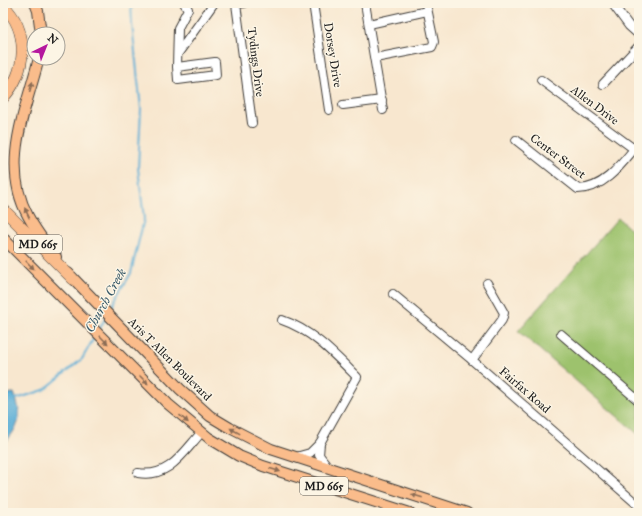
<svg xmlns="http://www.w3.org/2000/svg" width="642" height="516" font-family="'IM FELL Great Primer',serif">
	<rect width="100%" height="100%" fill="#fcf5e5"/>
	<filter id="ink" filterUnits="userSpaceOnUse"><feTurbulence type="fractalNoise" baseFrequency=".025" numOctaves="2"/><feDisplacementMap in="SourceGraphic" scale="8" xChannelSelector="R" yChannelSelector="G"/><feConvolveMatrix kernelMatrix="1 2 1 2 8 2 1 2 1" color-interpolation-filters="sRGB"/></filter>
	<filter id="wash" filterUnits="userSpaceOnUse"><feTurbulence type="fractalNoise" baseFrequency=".012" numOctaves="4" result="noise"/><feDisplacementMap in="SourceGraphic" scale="16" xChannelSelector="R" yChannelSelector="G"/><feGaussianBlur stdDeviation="0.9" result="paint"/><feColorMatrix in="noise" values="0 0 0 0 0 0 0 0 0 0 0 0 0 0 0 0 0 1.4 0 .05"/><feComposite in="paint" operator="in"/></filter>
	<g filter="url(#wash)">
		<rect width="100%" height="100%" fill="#f8e7cf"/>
		<!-- green -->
		<path fill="#9dc26d" stroke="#5c6f44" d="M618,218L639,237V435L518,331Z"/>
		<!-- water -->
		<path fill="#5bafd7" stroke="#3c667a" d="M14,393C24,419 19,425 3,446V394Z"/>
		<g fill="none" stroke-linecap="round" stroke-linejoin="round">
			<!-- stream -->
			<g stroke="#5bafd7" stroke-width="2">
				<path d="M109,311L131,273L144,219L138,168L141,109L132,24L131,3"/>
				<path d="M99,330L106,317"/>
				<path d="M16,399L44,390L82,359L95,336"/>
			</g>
		</g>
	</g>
	<g filter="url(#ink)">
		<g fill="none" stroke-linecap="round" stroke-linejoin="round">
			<!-- minor casing -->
			<g stroke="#3d3a37" stroke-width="10">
				<g id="minor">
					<path d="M245,3L236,4L252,123"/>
					<path d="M313,3L329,110"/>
					<path d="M365,3L383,110"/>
					<path d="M612,3L629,26L639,35"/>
					<path d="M369,24L427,11"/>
					<path d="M179,52L214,3"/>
					<path d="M375,58L432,47L434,42L426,3"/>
					<path d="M177,67L178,80L216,75L215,62L177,67L178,28L188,9L184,3"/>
					<path d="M541,80L634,149"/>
					<path d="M603,84L639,46"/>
					<path d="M343,105L382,100"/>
					<path d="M516,140L578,189C605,189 623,162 639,143"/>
					<path d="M393,294L472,360L639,506"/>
					<path d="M282,320C312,330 335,355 357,377L320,443L310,453L296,457"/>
					<path d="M561,334L639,401"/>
					<path d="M472,360L502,320L504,313L487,283"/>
					<path d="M320,443L319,455L329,468"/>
					<path d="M138,473C169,478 183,453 201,433"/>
				</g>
			</g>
			<!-- major casing -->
			<g stroke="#3d3a37" stroke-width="12">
				<g id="major">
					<path d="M35,3L38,11L41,34"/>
					<path d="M39,58C26,110 0,164 28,216C36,231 46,244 56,257"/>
					<path d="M3,238L168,404L209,438L239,456L263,466L410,513"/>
					<path d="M68,273L180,389L210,416L230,428L271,449L467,513"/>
				</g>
			</g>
			<!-- highway casing -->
			<g stroke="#3d3a37" stroke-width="12">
				<g id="highway">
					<path d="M3,5C30,31 27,72 3,98"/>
					<path d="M3,209L73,279"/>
				</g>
			</g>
			<!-- minor -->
			<use href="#minor" stroke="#fff" stroke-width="8"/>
			<!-- major -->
			<use href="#major" stroke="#fabc8b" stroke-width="10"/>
			<!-- highway -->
			<use href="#highway" stroke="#fabc8b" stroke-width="11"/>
		</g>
		<!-- one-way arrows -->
		<defs><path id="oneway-solid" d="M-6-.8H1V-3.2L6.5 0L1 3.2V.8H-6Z"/></defs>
		<g fill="#8b6c54">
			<use href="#oneway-solid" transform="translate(31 87) rotate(-74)"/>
			<use href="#oneway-solid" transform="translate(27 213) rotate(-115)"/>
			<use href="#oneway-solid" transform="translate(30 265) rotate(45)"/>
			<use href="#oneway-solid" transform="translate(104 340) rotate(45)"/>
			<use href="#oneway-solid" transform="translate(144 380) rotate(45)"/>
			<use href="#oneway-solid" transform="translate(184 419) rotate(41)"/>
			<use href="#oneway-solid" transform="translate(235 431) rotate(-151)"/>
			<use href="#oneway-solid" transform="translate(275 470) rotate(18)"/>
			<use href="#oneway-solid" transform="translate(417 496) rotate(-163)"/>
		</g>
	</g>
	<g text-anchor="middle" stroke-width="3" stroke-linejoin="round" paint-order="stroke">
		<!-- shield labels -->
		<g fill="#fcf5e5" stroke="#5f5d58" stroke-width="1">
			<rect x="14" y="235" width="48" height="18" rx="3"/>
			<rect x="300" y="477" width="48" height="18" rx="3"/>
		</g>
		<g font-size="11" font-weight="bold" fill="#1c1c1c">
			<text x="38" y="248">MD 665</text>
			<text x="324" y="490">MD 665</text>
		</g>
		<!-- street labels -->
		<g font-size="12" fill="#1c1c1c" stroke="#fcf5e5">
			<text transform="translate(333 55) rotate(81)" y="4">Dorsey Drive</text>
			<text transform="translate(256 62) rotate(83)" y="4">Tydings Drive</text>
			<text transform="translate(595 105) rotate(37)" y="4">Allen Drive</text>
			<text transform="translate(558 156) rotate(37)" y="4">Center Street</text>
			<text transform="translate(170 359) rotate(45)" y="4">Aris T Allen Boulevard</text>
			<text transform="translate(525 390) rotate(41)" y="4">Fairfax Road</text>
		</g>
		<!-- water labels -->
		<g font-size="13" font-style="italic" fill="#355767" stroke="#fcf5e5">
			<text transform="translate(105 300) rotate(-61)" y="5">Church Creek</text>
		</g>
	</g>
	<!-- margin -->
	<rect width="642" height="516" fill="none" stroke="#fcf5e5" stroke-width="16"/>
	<!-- north arrow -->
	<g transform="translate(46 46) rotate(43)"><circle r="19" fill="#fcf5e5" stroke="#a29e95"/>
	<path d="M0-3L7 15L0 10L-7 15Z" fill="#b5179e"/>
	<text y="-6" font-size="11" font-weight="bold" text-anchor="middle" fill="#1c1c1c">N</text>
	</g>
</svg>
